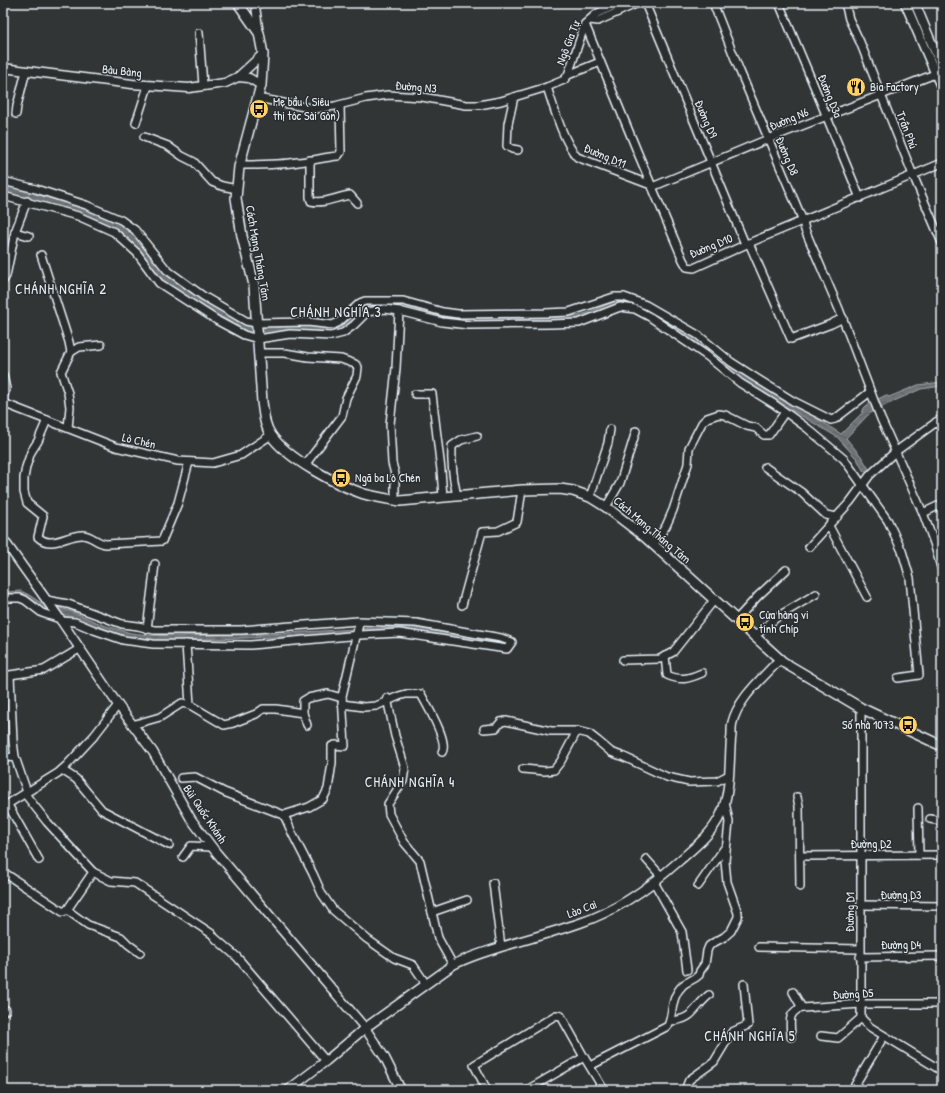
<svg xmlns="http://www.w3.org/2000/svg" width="945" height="1093" font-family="'Patrick Hand',sans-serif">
	<defs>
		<pattern id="water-waves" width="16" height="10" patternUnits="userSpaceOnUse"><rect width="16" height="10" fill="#6e7376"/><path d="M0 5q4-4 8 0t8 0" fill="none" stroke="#5a5e60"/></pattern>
	</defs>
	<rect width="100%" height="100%" fill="#323536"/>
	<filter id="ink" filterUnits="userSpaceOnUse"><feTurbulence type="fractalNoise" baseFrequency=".025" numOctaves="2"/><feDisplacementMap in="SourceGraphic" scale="8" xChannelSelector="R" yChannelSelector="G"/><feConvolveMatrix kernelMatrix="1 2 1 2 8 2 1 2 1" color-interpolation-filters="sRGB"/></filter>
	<g filter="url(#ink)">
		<!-- water -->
		<g fill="url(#water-waves)" stroke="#9fa5aa">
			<path d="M3,185L85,208L124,223L145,243L171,277L250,324L277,327L296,325L339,326L347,322L365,306L375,303L409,304L455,317L522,318L576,316L587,313L611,303L620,301H631L695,334L744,375L802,409L841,434L862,413L864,408L868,404L886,395L889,397L918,385L942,382V386L921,389L892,402L869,414L846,438L861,456L869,469L864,472L857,459L837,437L741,380L710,352L692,339L630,306L577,321L454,323L408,309L375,308L340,332L296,331L271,334H250L167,285L137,249L126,237L114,228L88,216L32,200L3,193Z"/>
			<path d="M3,590L7,592L21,591L29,595L41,603L71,611L103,625L131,633L148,635L177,636L269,634L372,628L409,627L509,643L507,645L415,633L177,640H155L117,635L69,617L47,614L33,605L3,596Z"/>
		</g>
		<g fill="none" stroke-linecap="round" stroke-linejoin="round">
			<!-- minor casing -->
			<g stroke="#e8f1f8" stroke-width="10">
				<g id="minor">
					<path d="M255,3L259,31"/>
					<path d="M645,3L745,244"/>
					<path d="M713,3L739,69L803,221L805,230L839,309L881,419L923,513L934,543L942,571"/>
					<path d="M779,3L817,93L860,198"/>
					<path d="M845,3L849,19L860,42L913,175L942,243"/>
					<path d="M590,20L598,21L638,3"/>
					<path d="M585,24L637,151L683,260L687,267L694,268L749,243L942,163"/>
					<path d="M199,33L203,85"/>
					<path d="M568,75L600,62"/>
					<path d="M547,87C554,108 563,141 577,157L651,185"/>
					<path d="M514,97L508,124L507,146L512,149L518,150"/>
					<path d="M257,98L315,109L335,106L366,98L388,95L422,97L466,105H479L501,101L547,87L564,80L568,75L585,24L596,14L619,3"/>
					<path d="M16,114L17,106L26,71"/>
					<path d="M136,123L148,86"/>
					<path d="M144,137L168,146L182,156L194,162L212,182L222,186L237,189"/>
					<path d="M310,160V197L311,201C325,204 336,197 350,195L357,203"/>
					<path d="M240,165C259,165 279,165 298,162C312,161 325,157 338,156L341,152L340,105"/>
					<path d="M3,181L36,189L86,205L121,220L135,230L167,270L203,296L246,321L256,323L308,322L333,325L339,322L360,303L365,301H403L443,312L458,314L545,313L569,312L614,297H624L646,305L698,335L731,362L759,380L793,401L831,420L835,419L870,392"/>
					<path d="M652,187L768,139L935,74"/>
					<path d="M3,196L78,216L114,232L137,253L159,283L218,321L244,335L258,339L290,334L331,336L343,333L354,325L367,312L385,309L399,311L442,322L469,325L551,324L579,323L620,307L635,309L650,317L707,356L740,383L774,404L807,428L844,459L888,521L902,551L910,578L919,675L898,678"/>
					<path d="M15,232L27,201"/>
					<path d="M749,243L791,339L831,324L843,318"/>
					<path d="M41,255L69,342L71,352L61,372L68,393L70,407L68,428"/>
					<path d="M3,281L6,276L15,232L29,236"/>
					<path d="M71,352L79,347L101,345"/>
					<path d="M258,353H285L308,357L341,359L355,364L358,367L357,376L346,398L342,416L305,465"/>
					<path d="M3,375L6,389L3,398"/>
					<path d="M415,394H432L441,470L443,497"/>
					<path d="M3,403L116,447L178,461L213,463L241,455L271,435"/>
					<path d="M47,420L38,441L31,452L26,467L24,478V492L27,503L43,516L38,537C52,550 68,534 83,535C93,536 96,543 106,544L162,541L178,503L189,462"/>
					<path d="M936,422L942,428"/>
					<path d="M765,467L801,492L826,515L837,517"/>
					<path d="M457,496C453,479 451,464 452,446L461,440L477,436"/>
					<path d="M590,497L608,443L610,429"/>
					<path d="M395,500V474L392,463L390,424L396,368L399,311"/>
					<path d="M606,507L620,483L636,431"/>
					<path d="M923,513L942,504"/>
					<path d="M829,526L867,597"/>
					<path d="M653,545L666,526L673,510L688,464L689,448L702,423L707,418L719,414L725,415L747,426L756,428L764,435H769L785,412"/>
					<path d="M809,547L850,502L870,475L895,452L942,418"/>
					<path d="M3,598H20L25,600L42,613L60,619"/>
					<path d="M46,600L68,604L122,624L138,626L154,630H241L358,621L416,623L501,638L512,642L507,649L399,633L360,635L251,645L153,644L123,640L94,630L75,622L61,621"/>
					<path d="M462,605L482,532L498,531L517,522L522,490"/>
					<path d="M736,620L758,596L786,570"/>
					<path d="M147,629L155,564"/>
					<path d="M754,637L777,617L816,594"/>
					<path d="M186,644L190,705L224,725L233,723L256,714L263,709H276L303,713L307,725"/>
					<path d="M665,656L667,675C681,681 688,679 702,673"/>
					<path d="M623,660L660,659L673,652L715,599"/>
					<path d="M3,676L44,670L79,649"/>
					<path d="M10,676L13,741L15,757L27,792"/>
					<path d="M387,698L395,736L405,768L403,781L388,804L389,814L404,842L420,861L438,938L453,965"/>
					<path d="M342,704L364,707L376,706L399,696L406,694H421C427,706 449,741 442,752"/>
					<path d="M861,708V1018L870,1027L942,1071"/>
					<path d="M303,713V701L308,698L328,694L342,698"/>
					<path d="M132,725L160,717L182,703L190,705"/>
					<path d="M484,729L496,728L501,722L506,721L551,731H577L589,734L598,741L611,752L624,757L667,777L689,782L717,781L729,775"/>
					<path d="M3,758L15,757"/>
					<path d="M523,769L545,771L554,770L561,761L577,731"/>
					<path d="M62,770L76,779L102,810L169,845"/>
					<path d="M181,778L195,777L224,792L284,815L309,807L323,799L328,789L332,763V746L335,745L345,746L342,696L359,624"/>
					<path d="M25,794L47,822L93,872L111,881L135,883L212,934L215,938L237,957L326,1061"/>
					<path d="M797,797L799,806L800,887"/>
					<path d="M8,805L39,860"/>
					<path d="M3,807L58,773L67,765L94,736L118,705"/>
					<path d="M918,808L919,855"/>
					<path d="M284,815L293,835L313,874L322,894L333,910L367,939L394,958L413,965L426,984"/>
					<path d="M930,819L942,821"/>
					<path d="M800,856L942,855"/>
					<path d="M183,857L191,846L212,847"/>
					<path d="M646,859L661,876"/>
					<path d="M3,872L63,912L67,910L93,872"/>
					<path d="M654,882L682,932L687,970"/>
					<path d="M493,883L501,947"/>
					<path d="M698,886L726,846"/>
					<path d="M861,905L942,906"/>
					<path d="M67,910L88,925L121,937L128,944L140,953"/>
					<path d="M432,912L467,900"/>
					<path d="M759,947L860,949"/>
					<path d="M860,957L942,956"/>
					<path d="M793,992L802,1008"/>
					<path d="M3,1009L6,1010"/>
					<path d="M670,1021C694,1020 693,1008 709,995"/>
					<path d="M821,1036L838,1038L861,1018"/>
					<path d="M791,1037C791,1024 786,1012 802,1008L861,1004H942"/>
					<path d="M584,1057L604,1090"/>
					<path d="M590,1066L668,1026C674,1011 670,998 683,985C688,981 694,980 699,975L700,971L705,964L707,951L709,946L713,943L724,937L731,931L738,917V913L727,882L725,861L729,822L725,802"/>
					<path d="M487,1090L474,1065L556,1015L561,1016L584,1057L527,1090"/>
					<path d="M685,1090L689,1080L714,1062L732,1032L748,1025L744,984"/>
					<path d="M852,1090L884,1036"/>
				</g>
			</g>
			<!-- tertiary casing -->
			<g stroke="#e8f1f8" stroke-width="11">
				<g id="tertiary">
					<path d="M905,3L942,89"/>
					<path d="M915,3L942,68"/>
					<path d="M3,68L132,84L189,88L225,83L238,77L263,54"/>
					<path d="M238,77L249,78L261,85"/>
					<path d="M3,539L60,619L118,705L153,752L191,819L215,851L365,1028L385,1058L401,1090"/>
					<path d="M288,1090L326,1061L365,1028L453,965C468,957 485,952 501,947C527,939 554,932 580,923C617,911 650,887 679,861C695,847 712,834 721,814C731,791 729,764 731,739C732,735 731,729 732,724C738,698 762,679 780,659"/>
				</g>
			</g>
			<!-- secondary casing -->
			<g stroke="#e8f1f8" stroke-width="12">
				<path id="secondary" d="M238,3L259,33L263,54L261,85L239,167L236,198L242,236L254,285L262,402C264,414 264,425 271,435C286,458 337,485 364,494C375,497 388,499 400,501L522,490L560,489L573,491L590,497L606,507L645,537L783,662L861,708L942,746"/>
			</g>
			<!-- minor -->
			<use href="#minor" stroke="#2a2d2e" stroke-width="7"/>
			<!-- tertiary -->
			<use href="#tertiary" stroke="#2a2d2e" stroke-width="8"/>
			<!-- secondary -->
			<use href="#secondary" stroke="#2a2d2e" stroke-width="9"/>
		</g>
	</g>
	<!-- icons -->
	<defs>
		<g id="restaurant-disc" transform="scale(1)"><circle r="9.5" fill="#ffd166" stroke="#2a2d2e"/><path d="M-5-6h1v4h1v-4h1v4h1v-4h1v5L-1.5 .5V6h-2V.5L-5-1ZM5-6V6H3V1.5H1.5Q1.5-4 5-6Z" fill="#111"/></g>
		<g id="bus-disc" transform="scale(1)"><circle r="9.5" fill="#ffd166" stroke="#2a2d2e"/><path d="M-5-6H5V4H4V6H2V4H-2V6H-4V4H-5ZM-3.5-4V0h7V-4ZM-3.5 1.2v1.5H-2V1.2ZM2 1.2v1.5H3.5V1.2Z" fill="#111"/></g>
	</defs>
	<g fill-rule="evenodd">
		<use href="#restaurant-disc" x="856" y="87"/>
		<use href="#bus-disc" x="259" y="109"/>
		<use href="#bus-disc" x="341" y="478"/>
		<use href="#bus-disc" x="745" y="622"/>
		<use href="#bus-disc" x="908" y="725"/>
	</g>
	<g text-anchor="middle" stroke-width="3" stroke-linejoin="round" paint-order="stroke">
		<!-- street labels -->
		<g font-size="12" fill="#e8f1f8" stroke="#2a2d2e">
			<text transform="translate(568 43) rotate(-69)" y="4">Ngô Gia Tự</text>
			<text transform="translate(122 71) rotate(6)" y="4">Bàu Bàng</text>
			<text transform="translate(416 87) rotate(5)" y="4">Đường N3</text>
			<text transform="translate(830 96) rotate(68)" y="4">Đường D3a</text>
			<text transform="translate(706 119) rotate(67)" y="4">Đường D9</text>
			<text transform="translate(789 119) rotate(-22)" y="4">Đường N6</text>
			<text transform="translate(907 130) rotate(69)" y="4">Trần Phú</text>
			<text transform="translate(605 156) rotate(23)" y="4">Đường D11</text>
			<text transform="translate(787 156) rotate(67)" y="4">Đường D8</text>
			<text transform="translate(711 246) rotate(-22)" y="4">Đường D10</text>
			<text transform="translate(258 253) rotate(80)" y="4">Cách Mạng Tháng Tám</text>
			<text transform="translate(139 441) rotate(13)" y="4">Lò Chén</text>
			<text transform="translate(652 530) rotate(40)" y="4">Cách Mạng Tháng Tám</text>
			<text transform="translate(205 814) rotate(56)" y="4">Bùi Quốc Khánh</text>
			<text x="871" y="848">Đường D2</text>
			<text x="901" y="899">Đường D3</text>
			<text transform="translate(582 909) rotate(-21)" y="4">Lào Cai</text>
			<text transform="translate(850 912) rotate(-89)" y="4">Đường D1</text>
			<text x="901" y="949">Đường D4</text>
			<text transform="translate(853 994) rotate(-3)" y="4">Đường D5</text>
		</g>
		<!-- poi labels -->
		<g font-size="12" fill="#e8f1f8" stroke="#2a2d2e" text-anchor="start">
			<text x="870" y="91">Bia Factory</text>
			<text x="273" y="106">Mẹ bầu ( Siêu<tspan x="273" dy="14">thị tóc Sài Gòn)</tspan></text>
			<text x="355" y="482">Ngã ba Lò Chén</text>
			<text x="759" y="619">Cửa hàng vi<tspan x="759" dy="14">tính Chíp</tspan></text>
			<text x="894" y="729" text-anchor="end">Số nhà 1073</text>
		</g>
		<!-- quarter labels -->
		<g font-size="14" letter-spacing="1" fill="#e8f1f8" stroke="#2a2d2e">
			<text x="61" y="294">CHÁNH NGHĨA 2</text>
			<text x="336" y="317">CHÁNH NGHĨA 3</text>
			<text x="410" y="787">CHÁNH NGHĨA 4</text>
			<text x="750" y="1041">CHÁNH NGHĨA 5</text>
		</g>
	</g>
	<!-- margin -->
	<rect width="945" height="1093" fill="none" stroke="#2a2d2e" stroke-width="16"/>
	<rect x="8" y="8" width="929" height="1077" fill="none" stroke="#e8f1f8" stroke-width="1.5" filter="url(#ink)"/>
</svg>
